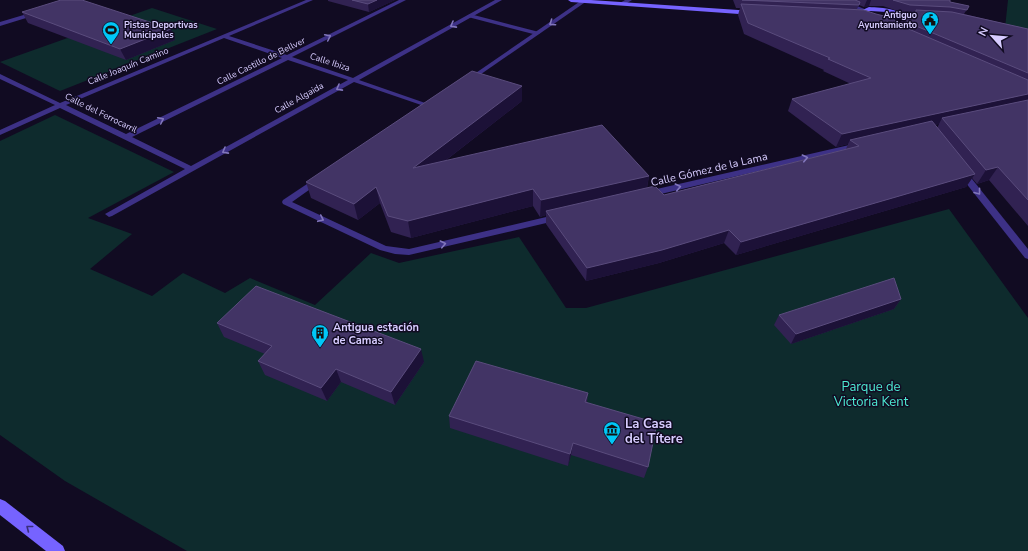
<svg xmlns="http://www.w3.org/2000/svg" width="1028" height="551" font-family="'Nunito Sans',sans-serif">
	<rect width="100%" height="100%" fill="#110b22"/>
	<!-- green -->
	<g fill="#0e2b2d">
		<path d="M1008,0H1028V32L1005,28Z"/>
		<path d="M152,8L217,29L60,91L0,62Z"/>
		<path d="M55,115L174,172L88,218L132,234L90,269L152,296L183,273L225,293L250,278L315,305L371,253L399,263L519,237L566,308H586L949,209L1028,318V551H187L65,481L0,435V141Z"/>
	</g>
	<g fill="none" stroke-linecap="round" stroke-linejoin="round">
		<!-- lane -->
		<path fill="#3d3186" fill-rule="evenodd" d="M470,14L539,32L540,33L537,35L468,17L467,16Z"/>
		<!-- street -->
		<g fill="#3d3186" fill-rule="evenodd">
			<path d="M306,0H313L229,36L287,55L399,0H406L292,57L353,78L495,0H502L359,80L431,105V107H427L354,82L112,216L109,217L105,214L185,169L60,108L0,135V130L55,105L0,79V74L60,103ZM224,38L282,58L126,134L66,105ZM288,60L348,80L191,166L132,137Z"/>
			<path d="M582,0L587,1L471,81H467V79Z"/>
			<path d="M625,0H632L624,5H620V3Z"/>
			<path d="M834,0H842L867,10L862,11Z"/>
			<path d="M37,11L40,13L39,14L0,26V22Z"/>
			<path d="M858,143L862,145L861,147L648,197L644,194L648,191Z"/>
			<path d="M958,169H964L1028,249V259L1025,258L958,173Z"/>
			<path d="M316,178H322L323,180L292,202L386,246L409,249L559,214L563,217L559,220L409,255L395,254L380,250L283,204L282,202L283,200Z"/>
		</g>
		<!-- secondary -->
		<g fill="#7663ff" fill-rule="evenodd">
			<path d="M568,0H591L753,11L756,13L753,15L571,2Z"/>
			<path d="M869,7C882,8 904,8 910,22C897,32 864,28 856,13ZM870,11L887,12L903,18L904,21C891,28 875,23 863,16L862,14Z"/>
			<path d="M0,499L5,501L63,546L65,551H46L0,515Z"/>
		</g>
	</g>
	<!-- wall -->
	<g fill="#312252" fill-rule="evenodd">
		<path d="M328,0H395L369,12L328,1Z"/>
		<path d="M733,0H950V2L969,6L964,14L1028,29V226L989,180L977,184L972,178L966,187L736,255L724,243L659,263L586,281L546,224V215L540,217L533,206L411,238L391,232L380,203L358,220L311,198L306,182L522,101L445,161L649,176L647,188L664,195L846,149L848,144L836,147L788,111L792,99L851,84L823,71L824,70L744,34L738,15L740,8H736ZM859,5L864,7L869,6H883L906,14H912L903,18L900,24L857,9ZM939,124L937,128L934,125Z"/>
		<path d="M22,12L175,40L126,60L28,23Z"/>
		<path d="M901,299L894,309L791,344L774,325L779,315Z"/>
		<path d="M217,323L424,362L395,405L341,382L327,401L265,375L258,361L265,354L224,337Z"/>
		<path d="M588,393L587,402L648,467L644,478L571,455L568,466L450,428L449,416Z"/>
	</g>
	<!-- shaded-wall -->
	<g fill="#1c1137">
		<path d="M377,0H395L369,12L368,4Z"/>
		<path d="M867,0H871L869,6L864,7Z"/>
		<path d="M171,29L175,40L126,60L120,49Z"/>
		<path d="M522,86V101L415,184L413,168Z"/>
		<path d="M1028,94V104L942,118L939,124L854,143L850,140L848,144L836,147L842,134Z"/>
		<path d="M998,167L989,180L977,184L986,170Z"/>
		<path d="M975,174L966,187L736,255L741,242Z"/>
		<path d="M649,176L646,192L546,211V215L540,217L541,200Z"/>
		<path d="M376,187L380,203L358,220L354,204Z"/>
		<path d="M533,189V206L411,238L408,221Z"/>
		<path d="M729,230L724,243L659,263L586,281L587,268Z"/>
		<path d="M901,299L894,309L791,344L796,334Z"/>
		<path d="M421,349L424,362L395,405L391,392Z"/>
		<path d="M336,369L341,382L327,401L321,388Z"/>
		<path d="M573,443L571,455L568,466L570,454Z"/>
	</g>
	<!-- building -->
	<g fill="#423465" stroke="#5a4c7d">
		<path d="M61,0H82L171,29L120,49L22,12Z"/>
		<path d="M352,0H377L368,4Z"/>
		<path d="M742,0H855L860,2L859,5Z"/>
		<path d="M893,0H950V2L969,6L967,10L950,7L910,5Z"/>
		<path d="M741,4L864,10L876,14L892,18L904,27L1028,80V94L842,134L792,99L871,78L828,59L830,58L748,23Z"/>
		<path d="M916,10L952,12L1028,29V73L909,23L903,18L916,12Z"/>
		<path d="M472,71L522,86L413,168L602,125L649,176L541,200L533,189L408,221L388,216L376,187L354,204L306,182Z"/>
		<path d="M1028,100V200L998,167L986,170L942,118Z"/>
		<path d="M932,121L975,174L741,242L729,230L662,250L587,268L546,211L655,186L664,195L859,146L850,140Z"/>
		<path d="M894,278L901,299L796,334L779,315Z"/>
		<path d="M256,286L421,349L391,392L336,369L321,388L258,361L272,346L217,323Z"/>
		<path d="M476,361L588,393L585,402L657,423L648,467L573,443L570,454L449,416Z"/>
	</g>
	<!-- one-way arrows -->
	<defs><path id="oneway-chevron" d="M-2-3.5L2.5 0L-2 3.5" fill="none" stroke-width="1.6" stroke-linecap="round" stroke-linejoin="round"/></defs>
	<g stroke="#8277bc">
		<use href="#oneway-chevron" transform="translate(552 23) rotate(146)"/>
		<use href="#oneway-chevron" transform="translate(453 25) rotate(151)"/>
		<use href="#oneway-chevron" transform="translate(328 37) rotate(-26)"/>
		<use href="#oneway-chevron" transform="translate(339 88) rotate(151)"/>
		<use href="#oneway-chevron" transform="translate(161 120) rotate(-26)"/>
		<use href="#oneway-chevron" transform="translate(225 151) rotate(151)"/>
		<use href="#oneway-chevron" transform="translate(805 158) rotate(-13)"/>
		<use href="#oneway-chevron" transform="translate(678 187) rotate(-13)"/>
		<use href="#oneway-chevron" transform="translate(978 192) rotate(52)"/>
		<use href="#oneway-chevron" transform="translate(321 219) rotate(25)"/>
		<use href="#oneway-chevron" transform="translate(443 244) rotate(-13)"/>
	</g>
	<use stroke="#392e7a" href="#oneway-chevron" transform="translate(29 528) rotate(-142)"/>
	<!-- icons -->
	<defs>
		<g id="civic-pin" transform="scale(0.9)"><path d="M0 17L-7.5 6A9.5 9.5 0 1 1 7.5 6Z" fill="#00c7f7" stroke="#110b22"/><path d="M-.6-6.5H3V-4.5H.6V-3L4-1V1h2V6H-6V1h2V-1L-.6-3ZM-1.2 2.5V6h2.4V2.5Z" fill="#111"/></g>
		<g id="stadium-pin" transform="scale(0.9)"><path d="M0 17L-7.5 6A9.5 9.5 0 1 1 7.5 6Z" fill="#00c7f7" stroke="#110b22"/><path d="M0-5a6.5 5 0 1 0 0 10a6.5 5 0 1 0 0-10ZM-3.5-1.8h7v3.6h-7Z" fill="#111"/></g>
		<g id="building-pin" transform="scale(0.9)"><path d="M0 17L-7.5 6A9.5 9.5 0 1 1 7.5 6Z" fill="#00c7f7" stroke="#110b22"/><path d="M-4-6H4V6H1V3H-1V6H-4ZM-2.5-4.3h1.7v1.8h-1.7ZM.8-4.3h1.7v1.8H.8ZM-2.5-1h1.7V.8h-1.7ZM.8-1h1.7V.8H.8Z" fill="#111"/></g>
		<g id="museum-pin" transform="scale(0.9)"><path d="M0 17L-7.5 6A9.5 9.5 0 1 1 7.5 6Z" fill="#00c7f7" stroke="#110b22"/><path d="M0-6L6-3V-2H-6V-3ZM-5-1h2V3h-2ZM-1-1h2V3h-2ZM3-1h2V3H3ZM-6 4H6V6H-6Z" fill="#111"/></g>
	</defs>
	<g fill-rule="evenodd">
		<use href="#civic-pin" x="930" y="20"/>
		<use href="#stadium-pin" x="111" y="30"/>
		<use href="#building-pin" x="320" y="333"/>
		<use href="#museum-pin" x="612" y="430"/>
	</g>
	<g text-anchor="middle" stroke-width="3" stroke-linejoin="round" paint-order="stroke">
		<!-- far-poi labels -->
		<g font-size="9" font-weight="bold" fill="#d7ccff" stroke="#110b22" text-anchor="end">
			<text x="917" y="18">Antiguo<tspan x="917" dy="10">Ayuntamiento</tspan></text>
			<text x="124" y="28" text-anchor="start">Pistas Deportivas<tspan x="124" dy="10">Municipales</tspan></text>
		</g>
		<!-- far-street labels -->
		<g font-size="9" fill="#d7ccff" stroke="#110b22">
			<text transform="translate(261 61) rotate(-26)" y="3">Calle Castillo de Bellver</text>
			<text transform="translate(330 62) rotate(18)" y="3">Calle Ibiza</text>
			<text transform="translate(128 66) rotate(-22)" y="3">Calle Joaquín Camino</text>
			<text transform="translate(299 98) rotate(-29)" y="3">Calle Algaida</text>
			<text transform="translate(101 113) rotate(26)" y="3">Calle del Ferrocarril</text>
		</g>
		<!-- street labels -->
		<g font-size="11" fill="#d7ccff" stroke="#110b22">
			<text transform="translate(709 169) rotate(-13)" y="4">Calle Gómez de la Lama</text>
		</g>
		<!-- poi labels -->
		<g font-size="11" font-weight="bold" fill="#d7ccff" stroke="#110b22" text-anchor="start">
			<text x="333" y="331">Antigua estación<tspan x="333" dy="13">de Camas</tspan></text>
		</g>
		<!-- near-park labels -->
		<g font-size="13" fill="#4dead2" stroke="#110b22">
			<text x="871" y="391">Parque de<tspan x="871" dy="15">Victoria Kent</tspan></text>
		</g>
		<!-- near-poi labels -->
		<g font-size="13" font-weight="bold" fill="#d7ccff" stroke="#110b22" text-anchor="start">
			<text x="625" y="428">La Casa<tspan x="625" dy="15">del Títere</tspan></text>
		</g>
	</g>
	<!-- north arrow -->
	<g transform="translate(992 36) rotate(297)" stroke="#110b22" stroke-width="3" paint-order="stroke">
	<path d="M0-3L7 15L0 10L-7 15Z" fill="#d7ccff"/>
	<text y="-6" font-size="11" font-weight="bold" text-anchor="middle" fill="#d7ccff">N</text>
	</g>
</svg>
